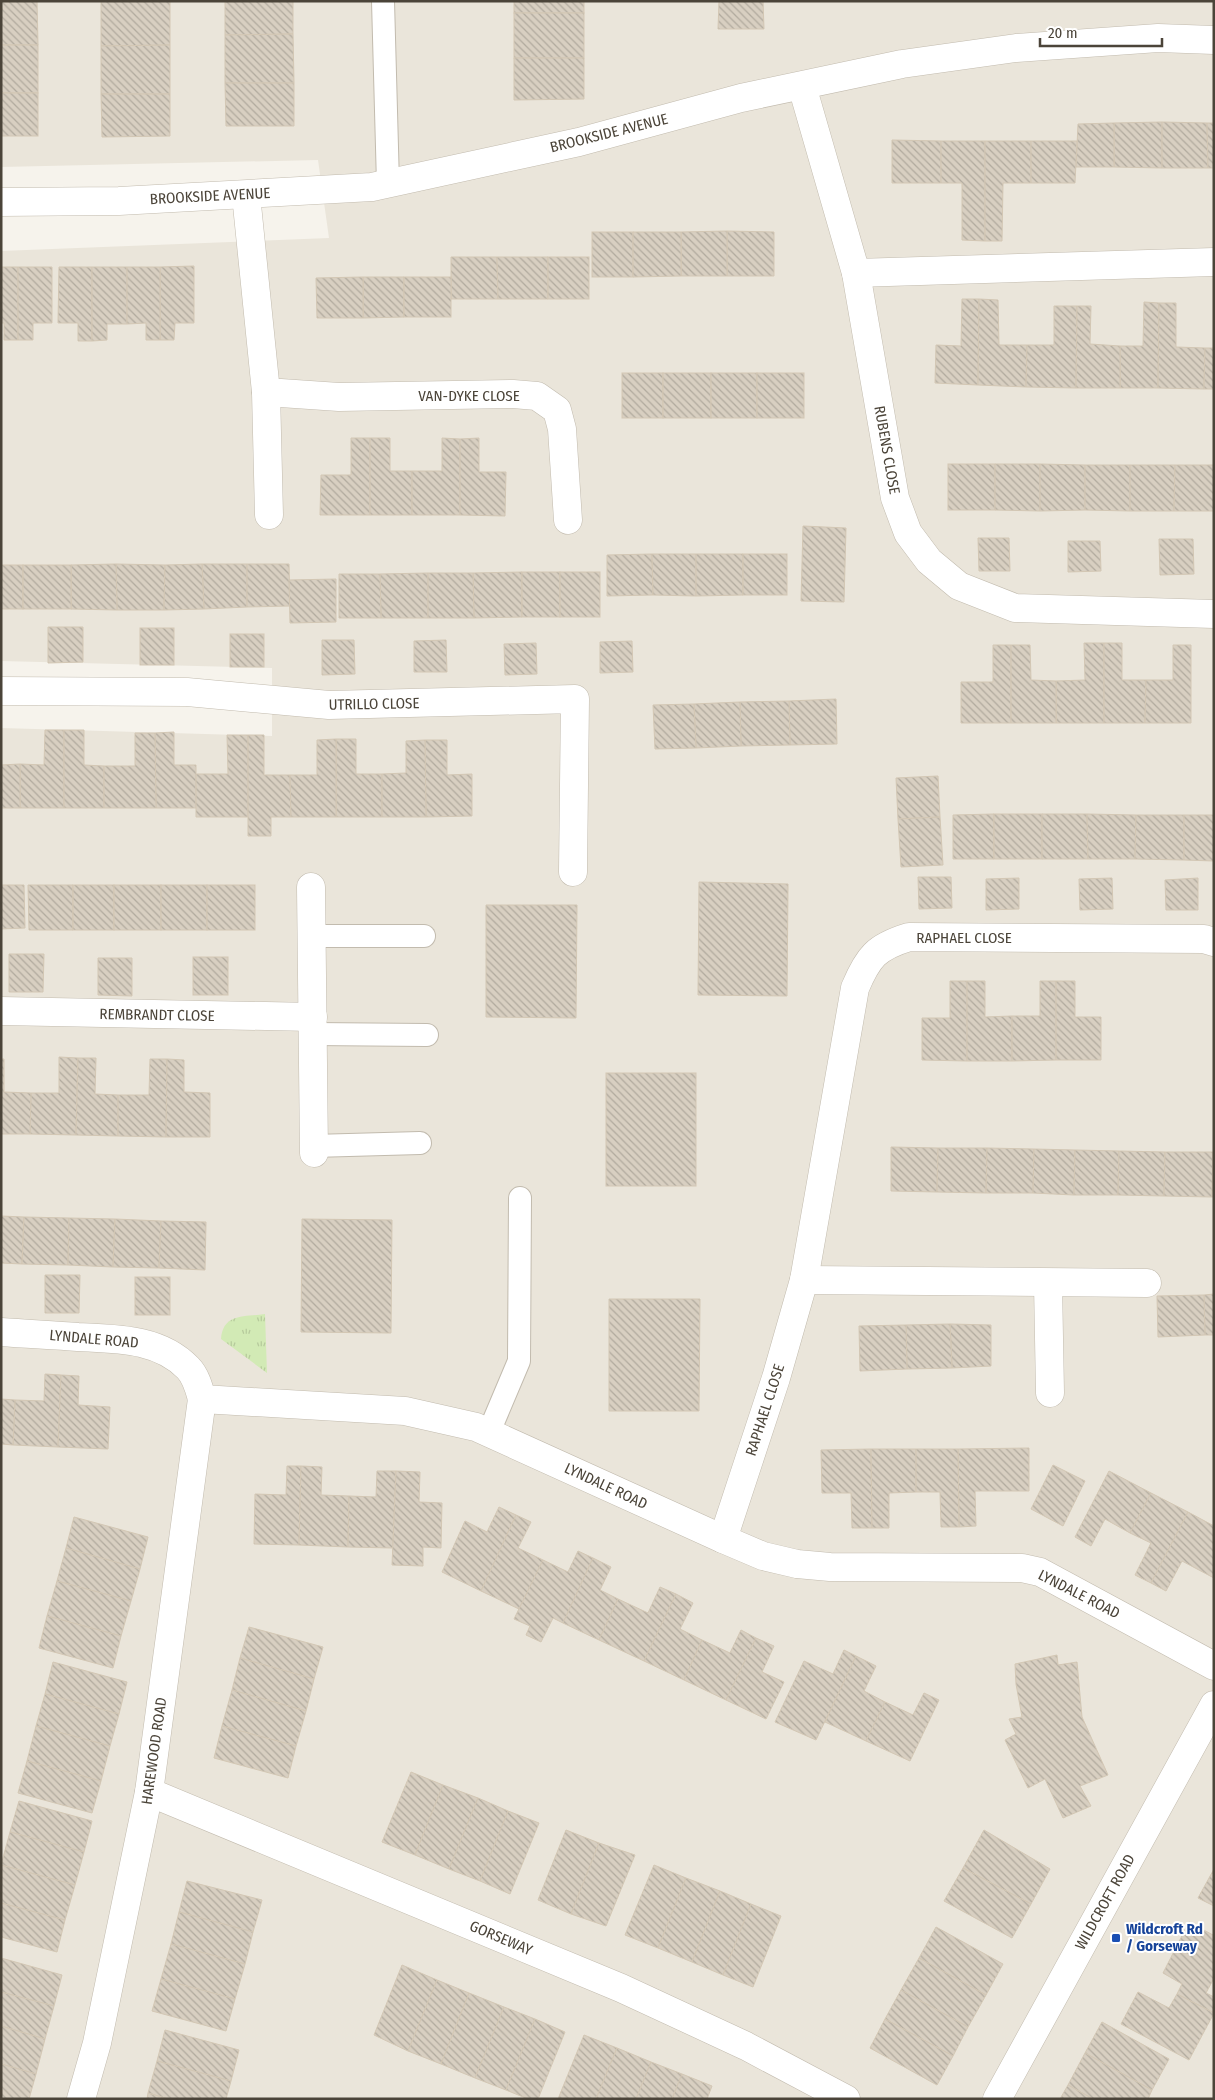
<svg xmlns="http://www.w3.org/2000/svg" width="1215" height="2100" font-family="'Fira Sans Condensed',sans-serif">
	<defs>
		<pattern id="grass-tufts" width="24" height="20" patternUnits="userSpaceOnUse" patternTransform="scale(1.25)"><rect width="24" height="20" fill="#d2eab5"/><path d="M3 7l-1-3M5 7V3M7 7l1-3M15 17l-1-3M17 17v-4M19 17l1-3" fill="none" stroke="#b6ca9c"/></pattern>
		<pattern id="building-back-hatch" width="6" height="6" patternUnits="userSpaceOnUse" patternTransform="scale(1.25)"><rect width="6" height="6" fill="#d8cfc1"/><path d="M-1 5l2 2M0 0l6 6M5-1l2 2" fill="none" stroke="#b1aa9e"/></pattern>
	</defs>
	<rect width="100%" height="100%" fill="#f6f3ec"/>
	<!-- residential -->
	<path fill="#eae5da" d="M1,1H1214V2099H1V728L272,736V668L1,661V251L329,238L318,160L1,167Z"/>
	<!-- grass -->
	<path fill="url(#grass-tufts)" d="M265,1314L267,1373L221,1339C223,1313 244,1317 265,1314Z"/>
	<!-- building -->
	<g fill="url(#building-back-hatch)" stroke="#d3c7b4">
		<path d="M1,1H37L38,45H1Z"/>
		<path d="M101,1H170V45L101,46Z"/>
		<path d="M225,1H293V34L225,35Z"/>
		<rect x="514" y="1" width="70" height="12"/>
		<path d="M719,1H763L764,29H718Z"/>
		<rect x="514" y="13" width="70" height="45"/>
		<path d="M293,34L294,83H225V35Z"/>
		<rect x="1" y="45" width="37" height="48"/>
		<path d="M170,45V94H101V46Z"/>
		<path d="M514,58H584V99L514,100Z"/>
		<path d="M225,83H294V126H226Z"/>
		<rect x="1" y="93" width="37" height="43"/>
		<path d="M101,94H170V136L102,137Z"/>
		<path d="M1162,122V168L1114,167V123Z"/>
		<path d="M1162,122L1207,123L1208,168H1162Z"/>
		<path d="M1114,123V167H1076L1078,124Z"/>
		<path d="M1207,123H1214V168H1208Z"/>
		<path d="M892,140L941,141V183H892Z"/>
		<path d="M941,141H985V241L962,240V183H941Z"/>
		<path d="M985,141H1031V183H1003L1002,241H985Z"/>
		<path d="M1031,141H1077L1075,183H1031Z"/>
		<path d="M727,231L774,232V276H727Z"/>
		<path d="M727,231V276H681V232Z"/>
		<rect x="592" y="232" width="41" height="45"/>
		<path d="M633,232H681V276L633,277Z"/>
		<path d="M451,257H497L498,299H451Z"/>
		<path d="M497,257H548V299H498Z"/>
		<rect x="548" y="257" width="41" height="42"/>
		<path d="M194,266V323H175L174,340H160V267Z"/>
		<path d="M1,267H18V340H4V323H1Z"/>
		<path d="M18,267H52V323H33V340H18Z"/>
		<path d="M59,267H92V341H78V323H58Z"/>
		<path d="M92,267H127V324H107V340L92,341Z"/>
		<path d="M127,267H160V340H146V323L127,324Z"/>
		<path d="M363,277H404V317L363,318Z"/>
		<path d="M363,277V318H317L316,278Z"/>
		<rect x="404" y="277" width="47" height="40"/>
		<path d="M962,299H979L978,385L935,383L936,345L961,346Z"/>
		<path d="M979,299L998,300L999,345H1027L1026,387L978,385Z"/>
		<path d="M1144,302L1159,303L1158,388H1120V346H1143Z"/>
		<path d="M1159,303H1176V347L1205,348L1204,389L1158,388Z"/>
		<path d="M1054,306H1077L1076,388L1026,387L1027,345H1054Z"/>
		<path d="M1077,306H1091L1090,344L1120,346V388H1076Z"/>
		<path d="M1205,348H1214V389H1204Z"/>
		<rect x="622" y="373" width="41" height="45"/>
		<rect x="663" y="373" width="48" height="45"/>
		<rect x="711" y="373" width="46" height="45"/>
		<rect x="757" y="373" width="47" height="45"/>
		<path d="M351,438H370V515H320L321,475H351Z"/>
		<path d="M370,438H390V471H412V515H370Z"/>
		<path d="M442,438L460,439V515H412V471H442Z"/>
		<path d="M479,438V472H506L505,516L460,515V439Z"/>
		<rect x="948" y="464" width="47" height="46"/>
		<path d="M995,464H1040V511L995,510Z"/>
		<path d="M1040,464L1085,465V510L1040,511Z"/>
		<path d="M1085,465H1130V511L1085,510Z"/>
		<path d="M1130,465H1175L1174,511H1130Z"/>
		<path d="M1175,465H1214V511H1174Z"/>
		<path d="M803,526L846,528L844,602L801,601Z"/>
		<path d="M978,538H1009L1010,571H979Z"/>
		<path d="M1159,539H1193L1194,574L1160,575Z"/>
		<path d="M1068,541H1100L1101,571L1068,572Z"/>
		<path d="M652,554L653,595L607,596V555Z"/>
		<path d="M652,554H696V596L653,595Z"/>
		<path d="M696,554H743V595L696,596Z"/>
		<rect x="743" y="554" width="44" height="41"/>
		<path d="M116,564L165,565L164,610H117Z"/>
		<path d="M116,564L117,610L71,609V565Z"/>
		<path d="M202,564H247V607L204,609Z"/>
		<path d="M202,564L204,609L164,610L165,565Z"/>
		<path d="M247,564H289L290,606L247,607Z"/>
		<rect x="1" y="565" width="22" height="44"/>
		<rect x="23" y="565" width="48" height="44"/>
		<path d="M522,572V617L474,618L473,573Z"/>
		<rect x="522" y="572" width="38" height="45"/>
		<rect x="560" y="572" width="40" height="45"/>
		<path d="M428,573V618H381L380,574Z"/>
		<path d="M428,573H473L474,618H428Z"/>
		<path d="M339,574H380L381,618H339Z"/>
		<path d="M336,579V622L290,623L289,580Z"/>
		<path d="M48,627H83V662L48,663Z"/>
		<rect x="140" y="628" width="34" height="37"/>
		<rect x="230" y="634" width="34" height="33"/>
		<path d="M322,640H354L355,674L322,675Z"/>
		<path d="M446,640L447,672H414V641Z"/>
		<path d="M632,641L633,672L600,673V642Z"/>
		<path d="M536,643L537,674L505,675L504,644Z"/>
		<path d="M1084,643H1104V723H1056V681L1085,680Z"/>
		<path d="M1104,643H1122V680H1146L1145,723H1104Z"/>
		<path d="M993,645H1011V723H961V682H993Z"/>
		<path d="M1011,645H1030L1031,680L1056,681V723H1011Z"/>
		<path d="M1173,645H1191V723H1145L1146,680H1173Z"/>
		<path d="M836,699L837,744L790,745L789,701Z"/>
		<path d="M789,701L790,745L741,746L740,702Z"/>
		<path d="M740,702L741,746L696,748L694,704Z"/>
		<path d="M694,704L696,748L655,749L653,705Z"/>
		<path d="M45,730H64V808H20V764L44,765Z"/>
		<path d="M64,730H84V765L104,766V808H64Z"/>
		<path d="M174,732V765H196V808H156L155,733Z"/>
		<path d="M135,733H155L156,808H104V766H135Z"/>
		<path d="M227,735H248V817H196V774H228Z"/>
		<path d="M248,735H264V775H290L291,817H271V836H248Z"/>
		<path d="M336,739H356V774H382V817H336Z"/>
		<path d="M336,739V817H291L290,775H317V740Z"/>
		<path d="M425,740H447V775L472,774V816L426,817Z"/>
		<path d="M425,740L426,817H382V774L406,773V741Z"/>
		<path d="M20,764V808H1V765Z"/>
		<path d="M938,776L940,817L898,819L896,778Z"/>
		<path d="M994,814V859H953V815Z"/>
		<rect x="994" y="814" width="48" height="45"/>
		<path d="M1042,814H1087L1088,859H1042Z"/>
		<path d="M1087,814L1136,815L1135,859H1088Z"/>
		<path d="M1136,815H1184V860L1135,859Z"/>
		<path d="M1184,815H1214V861L1184,860Z"/>
		<path d="M940,817L943,865L901,867L898,819Z"/>
		<path d="M918,877H951L952,908L919,909Z"/>
		<path d="M1019,878V909L986,910V879Z"/>
		<path d="M1112,878L1113,909L1080,910L1079,879Z"/>
		<path d="M1198,878V910H1166L1165,880Z"/>
		<path d="M699,882L788,884L787,996L698,995Z"/>
		<path d="M1,885H24L25,928L1,929Z"/>
		<path d="M28,885H73V930H29Z"/>
		<rect x="73" y="885" width="41" height="45"/>
		<rect x="114" y="885" width="47" height="45"/>
		<rect x="161" y="885" width="46" height="45"/>
		<rect x="207" y="885" width="48" height="45"/>
		<path d="M486,905H577L576,1018L486,1017Z"/>
		<path d="M9,954H44L43,992H9Z"/>
		<rect x="193" y="957" width="35" height="38"/>
		<path d="M98,958H132V996L98,995Z"/>
		<path d="M950,981H967V1061L922,1060V1018H950Z"/>
		<path d="M967,981H985V1017L1012,1016V1061H967Z"/>
		<path d="M1040,981H1056V1060L1012,1061V1016H1040Z"/>
		<path d="M1056,981H1075V1017H1101V1060H1056Z"/>
		<path d="M59,1057L78,1058L76,1135L30,1134L31,1093H59Z"/>
		<path d="M78,1058H96L95,1094L118,1095V1136L76,1135Z"/>
		<path d="M1,1059H4V1092L31,1093L30,1134H1Z"/>
		<path d="M150,1059H167L166,1137L118,1136V1095H149Z"/>
		<path d="M167,1059L184,1060V1092L210,1093V1137H166Z"/>
		<rect x="606" y="1073" width="90" height="113"/>
		<path d="M891,1147L938,1148L937,1192L891,1191Z"/>
		<path d="M938,1148H987L986,1193L937,1192Z"/>
		<path d="M987,1148L1034,1149L1033,1193H986Z"/>
		<path d="M1034,1149L1075,1150L1074,1195L1033,1193Z"/>
		<path d="M1075,1150L1119,1151L1118,1195H1074Z"/>
		<path d="M1119,1151L1165,1152L1164,1196L1118,1195Z"/>
		<path d="M1165,1152H1213L1212,1197L1164,1196Z"/>
		<path d="M1213,1152H1214V1197H1212Z"/>
		<path d="M1,1216L24,1217L22,1264L1,1263Z"/>
		<path d="M24,1217L69,1218L68,1265L22,1264Z"/>
		<path d="M69,1218L115,1219L113,1267L68,1265Z"/>
		<path d="M115,1219L161,1221L159,1268L113,1267Z"/>
		<path d="M302,1219L392,1220L391,1333L301,1332Z"/>
		<path d="M161,1221L206,1222L205,1270L159,1268Z"/>
		<path d="M45,1275H80L79,1313H45Z"/>
		<rect x="135" y="1277" width="35" height="38"/>
		<path d="M1214,1294V1335H1205L1204,1295Z"/>
		<path d="M1204,1295L1205,1335L1158,1337L1157,1296Z"/>
		<path d="M609,1299H700L699,1411H609Z"/>
		<path d="M950,1324L991,1325V1366L952,1368Z"/>
		<path d="M950,1324L952,1368L907,1369L906,1325Z"/>
		<path d="M906,1325L907,1369L860,1371L859,1326Z"/>
		<path d="M45,1374L61,1375L58,1447L13,1445L15,1400L44,1401Z"/>
		<path d="M61,1375L79,1376L78,1405L110,1407L108,1449L58,1447Z"/>
		<path d="M1,1399L15,1400L13,1445L1,1444Z"/>
		<path d="M1029,1448V1491H975L976,1526L959,1527L958,1449Z"/>
		<path d="M871,1449L872,1528H852L851,1493H822L821,1450Z"/>
		<path d="M871,1449H916V1492L889,1493V1528H872Z"/>
		<path d="M916,1449H958L959,1527H941L940,1492H916Z"/>
		<path d="M1053,1465L1085,1481L1063,1526L1031,1509Z"/>
		<path d="M287,1466H301L299,1545L254,1544L255,1494L286,1495Z"/>
		<path d="M301,1466L322,1467L321,1495L349,1496L348,1547L299,1545Z"/>
		<path d="M377,1471H396L393,1548L348,1547L349,1496L376,1497Z"/>
		<path d="M396,1471L420,1472L419,1502L442,1503L441,1548L423,1547V1566L392,1565Z"/>
		<path d="M1109,1471L1151,1493L1130,1533L1105,1519L1091,1546L1075,1537Z"/>
		<path d="M1151,1493L1188,1512L1151,1583L1135,1575L1151,1543L1130,1533Z"/>
		<path d="M499,1507L516,1515L481,1591L442,1572L465,1521L487,1532Z"/>
		<path d="M1188,1512L1214,1526V1578L1182,1561L1166,1591L1151,1583Z"/>
		<path d="M516,1515L531,1522L518,1548L543,1560L519,1609L481,1591Z"/>
		<path d="M74,1517L148,1537L140,1569L66,1548Z"/>
		<path d="M66,1548L140,1569L131,1601L57,1581Z"/>
		<path d="M578,1551L593,1558L563,1623L553,1618L541,1642L526,1635L530,1626L514,1619L543,1560L568,1572Z"/>
		<path d="M593,1558L611,1567L600,1590L618,1599L599,1640L563,1623Z"/>
		<path d="M57,1581L131,1601L121,1636L47,1616Z"/>
		<path d="M660,1587L676,1594L644,1661L599,1640L618,1599L648,1613Z"/>
		<path d="M676,1594L693,1603L680,1629L702,1640L684,1680L644,1661Z"/>
		<path d="M47,1616L121,1636L113,1668L39,1648Z"/>
		<path d="M249,1627L323,1647L314,1679L240,1658Z"/>
		<path d="M741,1630L756,1638L726,1700L684,1680L702,1640L730,1653Z"/>
		<path d="M756,1638L774,1646L762,1672L784,1682L766,1719L726,1700Z"/>
		<path d="M844,1650L856,1656L816,1740L775,1722L804,1661L833,1674Z"/>
		<path d="M1057,1655L1058,1665L1077,1662L1082,1717L1108,1775L1080,1786L1091,1806L1063,1818L1045,1779L1028,1788L1005,1740L1016,1734L1009,1719L1022,1717L1016,1684L1015,1664Z"/>
		<path d="M856,1656L876,1666L864,1691L885,1702L866,1741L825,1722Z"/>
		<path d="M240,1658L314,1679L306,1711L232,1690Z"/>
		<path d="M53,1662L127,1682L119,1714L45,1694Z"/>
		<path d="M232,1690L306,1711L296,1746L222,1726Z"/>
		<path d="M924,1693L939,1700L910,1761L866,1741L885,1702L913,1715Z"/>
		<path d="M45,1694L119,1714L110,1746L36,1726Z"/>
		<path d="M36,1726L110,1746L101,1781L27,1761Z"/>
		<path d="M222,1726L296,1746L288,1778L214,1758Z"/>
		<path d="M27,1761L101,1781L92,1813L18,1793Z"/>
		<path d="M411,1772L443,1785L415,1855L382,1842Z"/>
		<path d="M443,1785L478,1798L449,1869L415,1855Z"/>
		<path d="M478,1798L508,1811L480,1881L449,1869Z"/>
		<path d="M19,1801L92,1821L84,1852L10,1832Z"/>
		<path d="M508,1811L539,1823L510,1894L480,1881Z"/>
		<path d="M566,1830L599,1843L571,1914L538,1900Z"/>
		<path d="M984,1830L1050,1869L1031,1904L963,1868Z"/>
		<path d="M10,1832L84,1852L75,1885L1,1865Z"/>
		<path d="M599,1843L635,1855L606,1926L571,1914Z"/>
		<path d="M1,1865L75,1885L65,1920L1,1903Z"/>
		<path d="M654,1865L686,1878L658,1948L625,1935Z"/>
		<path d="M963,1868L1031,1904L1012,1938L944,1901Z"/>
		<path d="M1214,1869V1906L1198,1898Z"/>
		<path d="M686,1878L720,1891L692,1962L658,1948Z"/>
		<path d="M187,1881L262,1900L253,1932L179,1912Z"/>
		<path d="M720,1891L751,1904L723,1975L692,1962Z"/>
		<path d="M1,1903L65,1920L57,1952L1,1937Z"/>
		<path d="M751,1904L781,1916L753,1987L723,1975Z"/>
		<path d="M179,1912L253,1932L245,1964L171,1944Z"/>
		<path d="M1189,1922L1213,1935L1214,1932V1978L1206,1993L1214,1997V2013L1177,1994L1182,1984L1163,1973Z"/>
		<path d="M936,1927L1003,1964L986,1995L919,1958Z"/>
		<path d="M171,1944L245,1964L235,1999L161,1979Z"/>
		<path d="M1,1958L62,1975L54,2006L1,1992Z"/>
		<path d="M919,1958L986,1995L968,2027L901,1990Z"/>
		<path d="M402,1965L437,1980L408,2051L374,2035Z"/>
		<path d="M161,1979L235,1999L226,2031L152,2011Z"/>
		<path d="M437,1980L469,1993L441,2064L408,2051Z"/>
		<path d="M901,1990L968,2027L953,2056L885,2019Z"/>
		<path d="M1,1992L54,2006L45,2039L1,2026Z"/>
		<path d="M1138,1992L1169,2008L1177,1994L1214,2013L1189,2060L1121,2024Z"/>
		<path d="M469,1993L504,2007L475,2078L441,2064Z"/>
		<path d="M504,2007L535,2019L506,2090L475,2078Z"/>
		<path d="M535,2019L565,2032L538,2099H528L506,2090Z"/>
		<path d="M885,2019L953,2056L937,2085L870,2048Z"/>
		<path d="M1102,2022L1169,2059L1152,2090L1085,2053Z"/>
		<path d="M1,2026L45,2039L36,2074L1,2064Z"/>
		<path d="M165,2030L239,2050L231,2081L157,2061Z"/>
		<path d="M584,2035L617,2048L596,2099H558Z"/>
		<path d="M617,2048L651,2062L636,2099H596Z"/>
		<path d="M1085,2053L1152,2090L1148,2099H1093L1068,2085Z"/>
		<path d="M157,2061L231,2081L226,2099H168L148,2093Z"/>
		<path d="M651,2062L682,2074L672,2099H636Z"/>
		<path d="M1,2064L36,2074L29,2099H1Z"/>
		<path d="M682,2074L712,2086L707,2099H672Z"/>
		<path d="M1068,2085L1093,2099H1060Z"/>
		<path d="M148,2093L168,2099H147Z"/>
	</g>
	<g fill="none" stroke-linecap="round" stroke-linejoin="round">
		<!-- lane casing -->
		<g stroke="#c2bbae" stroke-width="24">
			<g id="lane">
				<path d="M383,1L388,184"/>
				<path d="M312,936H424"/>
				<path d="M313,1034L427,1035"/>
				<path d="M313,1146L420,1143"/>
				<path d="M489,1432L519,1361L520,1198"/>
			</g>
		</g>
		<!-- street casing -->
		<g stroke="#c2bbae" stroke-width="29">
			<g id="street">
				<path d="M802,86L856,273L895,498L908,533L929,561L959,586L1015,608L1214,614"/>
				<path d="M246,195L266,392L339,397L513,394L537,396L557,410L562,429L568,520"/>
				<path d="M1,202L119,201L372,187L579,142L741,98L902,64L1016,48L1158,38L1214,40"/>
				<path d="M856,273L1214,262"/>
				<path d="M266,392L269,515"/>
				<path d="M1,691L187,692L329,705L575,699L573,872"/>
				<path d="M311,887L314,1153"/>
				<path d="M1,1011L313,1017"/>
				<path d="M804,1280L1147,1283"/>
				<path d="M1048,1283L1050,1393"/>
				<path d="M1,1332C27,1334 52,1335 78,1337C116,1339 159,1338 188,1368C196,1376 199,1388 202,1399L405,1411L476,1427L723,1539L763,1556L797,1564L830,1567L1022,1568L1040,1572L1214,1666"/>
				<path d="M723,1539L776,1378L804,1280L855,988C868,957 876,947 909,937L1204,939L1214,942"/>
				<path d="M149,1792L621,1988L746,2046L846,2099"/>
				<path d="M81,2099L97,2043L149,1792L202,1399"/>
				<path d="M997,2099L1214,1705"/>
			</g>
		</g>
		<!-- lane -->
		<use href="#lane" stroke="#fff" stroke-width="22"/>
		<!-- street -->
		<use href="#street" stroke="#fff" stroke-width="28"/>
	</g>
	<!-- markers -->
	<rect fill="#1a4fb4" stroke="#fff" stroke-width="2" x="1111" y="1933" width="10" height="10" rx="2.5"/>
	<g text-anchor="middle" stroke-width="4" stroke-linejoin="round" paint-order="stroke">
		<!-- street labels -->
		<g font-size="15" fill="#4b4439" stroke="#fff">
			<text transform="translate(609 133) rotate(-14)" y="5">BROOKSIDE AVENUE</text>
			<text transform="translate(210 196) rotate(-3)" y="5">BROOKSIDE AVENUE</text>
			<text x="469" y="401">VAN-DYKE CLOSE</text>
			<text transform="translate(887 450) rotate(80)" y="5">RUBENS CLOSE</text>
			<text transform="translate(374 704) rotate(-1)" y="5">UTRILLO CLOSE</text>
			<text x="964" y="943">RAPHAEL CLOSE</text>
			<text transform="translate(157 1015) rotate(1)" y="5">REMBRANDT CLOSE</text>
			<text transform="translate(94 1339) rotate(5)" y="5">LYNDALE ROAD</text>
			<text transform="translate(765 1410) rotate(-72)" y="5">RAPHAEL CLOSE</text>
			<text transform="translate(606 1486) rotate(25)" y="5">LYNDALE ROAD</text>
			<text transform="translate(1079 1594) rotate(27)" y="5">LYNDALE ROAD</text>
			<text transform="translate(154 1751) rotate(-82)" y="5">HAREWOOD ROAD</text>
			<text transform="translate(1105 1902) rotate(-61)" y="5">WILDCROFT ROAD</text>
			<text transform="translate(501 1938) rotate(23)" y="5">GORSEWAY</text>
		</g>
		<!-- transit labels -->
		<g font-size="15" font-weight="bold" fill="#164399" stroke="#fff" text-anchor="start">
			<text x="1126" y="1934">Wildcroft Rd<tspan x="1126" dy="17">/ Gorseway</tspan></text>
		</g>
	</g>
	<!-- border -->
	<rect width="1215" height="2100" fill="none" stroke="#4b4439" stroke-width="5"/>
	<!-- scale -->
	<path d="M1040 38v8h122v-8" fill="none" stroke="#4b4439" stroke-width="2.5"/>
	<text x="1048" y="38" font-size="15" fill="#4b4439" stroke="#ffffff" stroke-width="4" paint-order="stroke">20 m</text>
</svg>
